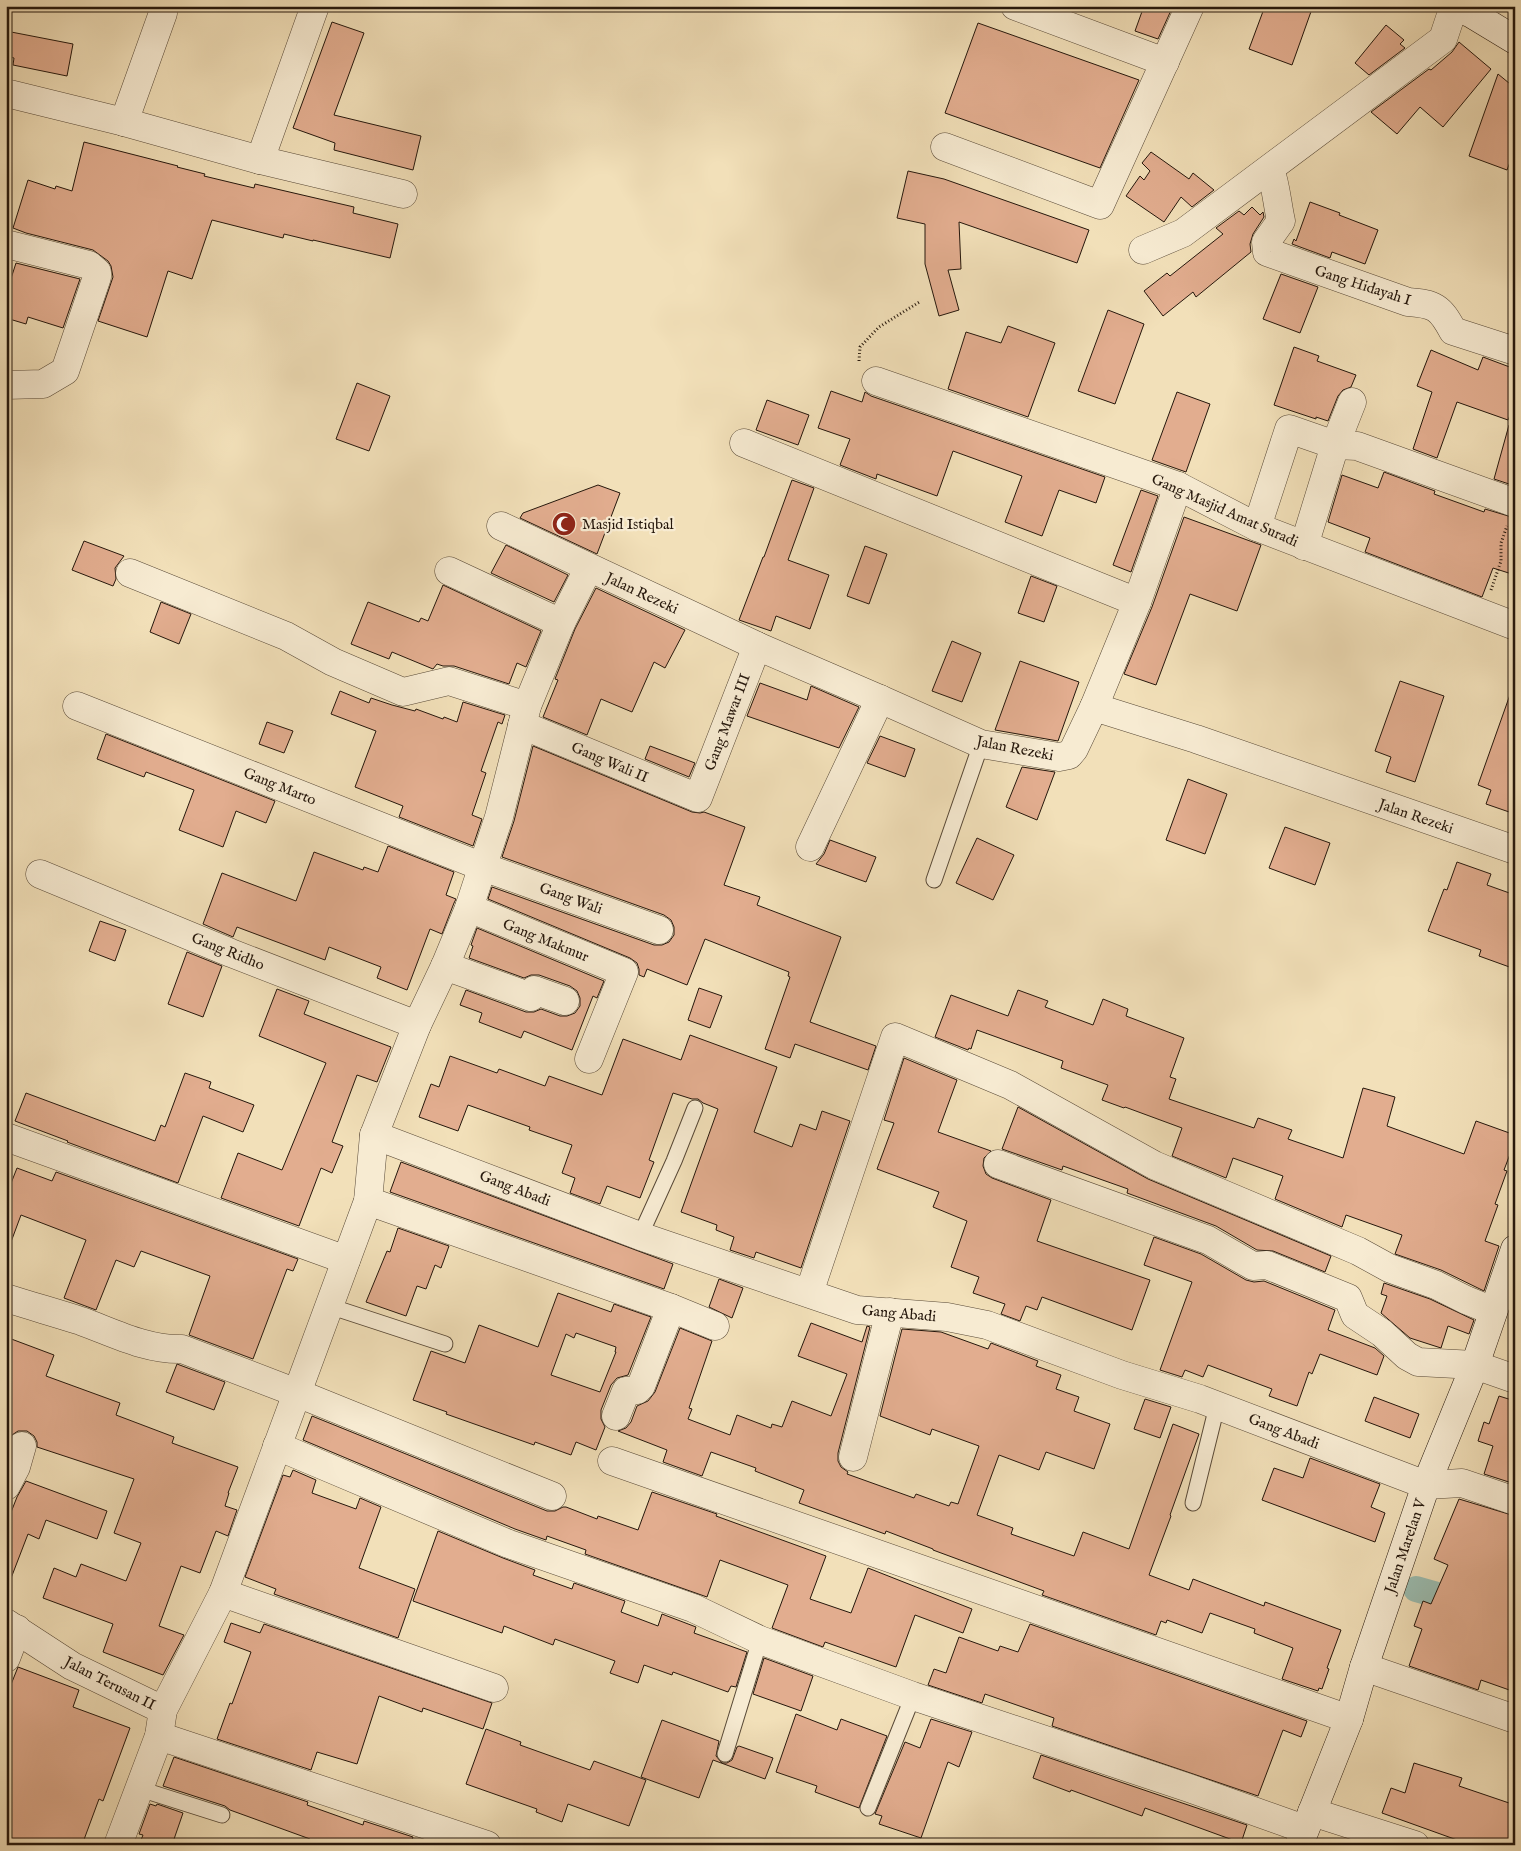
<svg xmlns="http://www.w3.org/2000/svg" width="1521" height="1851" font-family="'IM FELL English',serif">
	<rect width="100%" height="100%" fill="#f2e0b9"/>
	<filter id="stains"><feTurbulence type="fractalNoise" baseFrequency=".004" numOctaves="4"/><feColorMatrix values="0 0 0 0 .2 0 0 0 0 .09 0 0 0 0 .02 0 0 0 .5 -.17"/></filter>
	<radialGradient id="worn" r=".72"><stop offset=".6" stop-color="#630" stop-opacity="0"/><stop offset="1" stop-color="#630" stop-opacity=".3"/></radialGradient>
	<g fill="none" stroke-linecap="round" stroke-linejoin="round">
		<!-- canal -->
		<path stroke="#9bbdb1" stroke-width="26" d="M1416,1589L1469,1604"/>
	</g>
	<!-- building -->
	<g fill="#e2ad8f" stroke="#25170c" fill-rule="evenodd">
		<path d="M1144,6H1173L1158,39L1135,31Z"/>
		<path d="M1265,6H1313L1292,65L1249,49Z"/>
		<path d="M332,22L364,33L334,115L421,136L413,170L334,150L335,143L293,128Z"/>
		<path d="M978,23L1139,80L1100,168L945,113Z"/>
		<path d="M1386,25L1404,40L1400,44L1405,48L1369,75L1355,63Z"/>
		<path d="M6,31L73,44L67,76L13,65L14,58L6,56Z"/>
		<path d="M1459,42L1491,69L1443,127L1420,107L1397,134L1371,112L1429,69L1431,70L1452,52Z"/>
		<path d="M1498,74L1515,88V149L1507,170L1469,156Z"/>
		<path d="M84,142L178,166L177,167L205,174L204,176L254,188L255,184L354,207L353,213L398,224L390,258L313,240V241L284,234L283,238L212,220L192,279L168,271L147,337L98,321L113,277L111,266L108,261L93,250L26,233L13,228L28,180L55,189L56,186L72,191Z"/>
		<path d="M1151,152L1189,179L1193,173L1214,190L1192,207L1181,197L1164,222L1126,196L1140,176L1144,180L1150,171L1142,163Z"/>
		<path d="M908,171L944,179L1089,230L1077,263L959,222L961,269L948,270L959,310L939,316L925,264V224L897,218Z"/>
		<path d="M1310,202L1340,213L1339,215L1378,230L1365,264L1332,252L1330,258L1292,244L1294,239L1296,241Z"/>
		<path d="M1252,207L1260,215L1263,212L1264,217L1253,234L1250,244L1251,252L1196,297L1193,292L1163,316L1144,291L1167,273L1170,276L1223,234L1216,228L1239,211L1244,215Z"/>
		<path d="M16,263L80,279L63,328L28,317L26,324L6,318V294Z"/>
		<path d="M1281,274L1318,287L1300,333L1263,319Z"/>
		<path d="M1108,310L1144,324L1115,404L1078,391Z"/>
		<path d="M1008,326L1055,343L1028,417L948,389L966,332L1001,343Z"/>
		<path d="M1294,347L1319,356L1317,361L1356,375L1351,387L1343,390L1338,396L1328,421L1316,417V419L1274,405Z"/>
		<path d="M1431,350L1478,370L1483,357L1515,369V403L1508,420L1457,402L1437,458L1413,449L1432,392L1417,386Z"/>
		<path d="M357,383L390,396L369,451L336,439Z"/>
		<path d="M831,391L862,402L865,392L871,396L1105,477L1096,503L1059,490L1042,536L1005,522L1022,476L953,451L937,496L877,474L876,479L840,465L850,439L818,428Z"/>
		<path d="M1177,392L1210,404L1186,472L1152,460Z"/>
		<path d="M767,400L809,415L798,445L756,430Z"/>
		<path d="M1509,425L1515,426V486L1494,479Z"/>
		<path d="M1384,472L1435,491L1434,494L1484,512L1485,509L1515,518V575L1493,568L1482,597L1365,552L1370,538L1328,522L1342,475L1378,488Z"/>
		<path d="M792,480L814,488L788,560L829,575L810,629L776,616L771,631L739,620L763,557H764Z"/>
		<path d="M598,485L620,493L597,554L520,518L523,513Z"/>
		<path d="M1141,490L1158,496L1131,572L1113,565Z"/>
		<path d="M1184,517L1261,545L1237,611L1190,594L1156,685L1124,674L1152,607Z"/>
		<path d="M84,541L124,556L115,568L116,579L113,586L72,570Z"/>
		<path d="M506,545L568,575L554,602L491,573Z"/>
		<path d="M865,546L887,554L869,604L847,596Z"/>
		<path d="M1031,576L1057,586L1044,622L1018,613Z"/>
		<path d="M443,585L541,631L526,667L517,663L509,684L454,666H443L437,664L433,669L392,652L389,659L351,644L368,602L419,622L421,618L428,621Z"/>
		<path d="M596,588L685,630L665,668L654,662L632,712L601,699L587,735L543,717L558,680L555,679L575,629Z"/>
		<path d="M161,602L191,614L179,644L150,632Z"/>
		<path d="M952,641L981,653L962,702L932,691Z"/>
		<path d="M1020,661L1079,682L1058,741L995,730Z"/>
		<path d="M1400,681L1444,696L1415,782L1386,772L1391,757L1375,751Z"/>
		<path d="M760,683L807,700L811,686L859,707L839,748L747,716Z"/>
		<path d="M1512,689H1515V814L1486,804L1491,790L1478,785Z"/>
		<path d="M340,691L369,703L371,698L392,705L415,711L416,709L443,719L444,717L457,722L463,702L505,715L502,724L498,722L481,771L486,773L472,815L482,819L473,846L399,817L403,806L355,787L376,731L331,714Z"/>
		<path d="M267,722L293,731L284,753L259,744Z"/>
		<path d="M106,734L275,801L266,823L236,811L223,847L179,830L194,790L146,772L144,777L97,759Z"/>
		<path d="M880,736L915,749L905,777L867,763Z"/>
		<path d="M533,746L692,812L700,813L704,812L745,827L724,885L760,897L757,905L841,937L810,1022L876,1046L868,1070L795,1044L790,1058L765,1049L790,977L788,976L789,972L705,939L687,985L647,969L644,977L639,975V969L637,963L630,958L488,899L492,887L654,945H662L669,942L674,935V927L671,920L664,915L502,857L514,821Z"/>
		<path d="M650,746L695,763L689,777L645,759Z"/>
		<path d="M1022,767L1055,772L1037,820L1006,807Z"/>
		<path d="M1188,779L1227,794L1205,854L1166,840Z"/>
		<path d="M1285,827L1330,843L1315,885L1269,868Z"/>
		<path d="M977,838L1014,855L993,900L956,883Z"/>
		<path d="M830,840L876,857L866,882L816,864L824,854Z"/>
		<path d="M388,846L454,872L446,895L456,899L454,903L442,934L430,929L407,990L377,978L381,967L329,947L325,960L237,927L233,937L203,924L222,873L296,901L314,852L363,870L364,867L378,872Z"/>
		<path d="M1457,862L1491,874L1487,885L1515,895V969L1479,956L1481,950L1428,931L1444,889L1447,890Z"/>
		<path d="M100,921L126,930L115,961L89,951Z"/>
		<path d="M477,928L604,981L597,998L593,996L572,1050L524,1031L521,1038L479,1022L482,1013L460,1005L466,990L526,1012H534L541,1009L560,1016H567L575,1013L580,1006V998L577,991L570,986L539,975H531L524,978L469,958L473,946L471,945Z"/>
		<path d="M187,952L222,966L203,1017L168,1004Z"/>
		<path d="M699,988L722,996L710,1028L688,1020Z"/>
		<path d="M277,989L309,1001L304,1014L391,1047L377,1082L357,1075L332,1142L343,1146L332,1173L321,1168L299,1226L221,1198L238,1153L282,1170L326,1063L259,1036Z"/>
		<path d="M1018,990L1048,1001L1045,1007L1093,1025L1103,999L1128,1009L1126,1016L1184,1038L1170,1077L1176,1079L1169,1099L1254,1128L1258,1118L1292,1130L1288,1139L1343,1158L1363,1088L1395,1097L1387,1126L1464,1154L1476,1121L1515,1135V1141L1504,1170L1507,1171L1495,1204L1498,1205L1485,1241L1499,1246L1484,1291L1441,1270L1395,1254L1402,1235L1346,1215L1342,1227L1275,1199L1283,1176L1233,1158L1226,1178L1172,1156L1182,1128L1125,1107L1124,1108L1102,1100L1108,1085L1061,1068L1063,1061L977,1030L971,1049L969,1048L968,1050L935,1037L951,995L1008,1016Z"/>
		<path d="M690,1035L777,1067L754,1132L792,1147L800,1124L816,1130L822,1111L850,1121L801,1268L756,1252L754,1258L730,1250L734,1237L716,1230L717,1225L681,1212L718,1109L703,1103L698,1099H692L673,1093L649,1160L654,1162L640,1198L607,1186L600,1204L570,1193L575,1178L562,1173L572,1145L529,1130L530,1127L468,1105L458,1131L419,1117L431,1084L439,1087L450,1056L497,1073L499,1069L545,1086L549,1076L602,1095L623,1039L681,1060Z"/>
		<path d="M904,1058L957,1080L938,1132L991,1151L984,1158L983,1166L986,1174L992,1178L1051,1200L1037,1241L1150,1280L1132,1330L1042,1297L1037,1310L1026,1306L1020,1321L1001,1314L1005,1304L973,1293L979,1277L951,1267L967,1221L933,1207L939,1192L877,1169L894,1123L884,1120Z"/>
		<path d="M185,1073L211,1082L209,1088L254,1105L243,1132L203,1116L178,1183L67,1142L68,1141L15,1121L26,1093L155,1141L161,1125L165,1127Z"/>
		<path d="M1018,1107L1148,1179L1331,1256L1325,1272L1273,1251L1257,1250L1216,1226L1127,1193L1128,1189L1063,1166L1062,1170L1002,1149Z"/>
		<path d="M401,1162L673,1264L664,1289L390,1192Z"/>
		<path d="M17,1168L52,1181L56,1172L298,1259L293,1271L287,1269L253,1359L189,1335L210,1276L141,1251L134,1267L116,1260L96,1310L64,1298L86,1240L21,1215L8,1250H6V1196Z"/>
		<path d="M398,1228L449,1246L441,1268L435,1265L426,1289L417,1286L406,1316L366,1302L387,1251L390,1252Z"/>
		<path d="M1154,1237L1201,1254L1246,1280L1254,1282L1264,1281L1335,1310L1328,1330L1375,1348L1384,1356L1377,1375L1320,1354L1312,1374L1309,1372L1297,1406L1269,1396L1272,1389L1208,1365L1203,1377L1185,1370L1182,1377L1160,1370L1192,1282L1144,1265Z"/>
		<path d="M719,1279L743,1288L732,1318L709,1307Z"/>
		<path d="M1384,1283L1430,1299L1474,1320L1469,1334L1448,1326L1441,1348L1410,1338L1381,1313L1387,1296L1381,1294Z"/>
		<path d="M558,1293L611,1312L614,1304L651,1317L628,1375L617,1378L611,1385L601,1410V1419L605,1427L596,1450L576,1442L571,1455L535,1442L534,1445L446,1414L447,1412L413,1400L431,1351L465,1363L479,1325L538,1347ZM576,1333L616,1347L615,1352H616L600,1392L551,1375L566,1334L574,1338Z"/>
		<path d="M811,1323L862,1342L867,1326L870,1327L838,1453V1461L841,1467L848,1472L847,1474L914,1498L916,1494L949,1506L951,1502L958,1504L979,1446L932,1429L930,1435L880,1416L902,1329L941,1332L988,1349L991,1343L1038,1361L1036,1366L1061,1375L1056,1389L1079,1397L1074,1411L1110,1424L1094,1469L1046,1452L1039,1470L999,1455L977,1515L1013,1528L1011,1534L1074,1556L1083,1532L1129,1549L1173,1424L1199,1434L1170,1515L1171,1516L1149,1575L1189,1590L1193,1579L1264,1606L1265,1602L1341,1630L1327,1668L1329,1669L1322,1689L1319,1688L1318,1691L1282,1679L1293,1648L1254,1633L1255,1629L1210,1613L1202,1633L1167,1620L1166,1623L1161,1621L1156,1635L1042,1595L1044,1591L933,1550V1549L886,1531L885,1534L799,1503L804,1490L755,1471L756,1468L711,1452L702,1476L663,1462L667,1450L618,1431L626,1428L631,1422L637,1406L648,1401L655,1392L680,1328L712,1341L689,1408L692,1409L688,1419L730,1435L737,1415L771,1428L772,1424L782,1427L792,1401L831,1416L847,1374L798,1356Z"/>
		<path d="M6,1337L54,1355L46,1376L120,1403L116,1415L174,1437L172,1443L238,1467L228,1493H229L225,1506L237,1510L228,1536L216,1531L200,1573L181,1566L159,1626L184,1635L163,1675L103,1652L113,1624L43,1598L54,1568L76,1577L81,1564L126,1581L141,1543L114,1533L134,1479L37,1447V1442L34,1436L27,1431H18L9,1437L6,1436Z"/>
		<path d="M177,1364L225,1382L214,1410L166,1392Z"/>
		<path d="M1499,1396L1515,1401V1484L1484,1474L1493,1446L1478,1441L1484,1422L1489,1424Z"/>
		<path d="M1374,1397L1419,1414L1410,1438L1365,1421Z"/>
		<path d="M1145,1399L1171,1407L1160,1438L1134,1429Z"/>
		<path d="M312,1416L547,1511H555L563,1507H566L597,1519L598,1516L638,1530L652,1492L717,1514L716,1516L826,1556L810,1599L851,1613L868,1568L972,1609L963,1633L915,1615L896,1667L825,1642L823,1647L772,1628L788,1585L720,1560L707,1597L585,1554L586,1550L547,1536L546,1540L515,1529L303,1440Z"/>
		<path d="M1310,1458L1380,1484L1371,1507L1385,1513L1375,1542L1262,1500L1274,1468L1303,1478Z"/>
		<path d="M293,1470L316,1480L312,1493L356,1509L360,1498L381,1507L359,1568L415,1589L398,1638L274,1594L276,1589L245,1577L283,1475L290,1477Z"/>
		<path d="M26,1481L107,1511L97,1539L46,1520L39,1539L28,1534L8,1586L6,1585V1525L17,1497Z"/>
		<path d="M1459,1499L1515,1516V1692L1481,1680L1478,1690L1409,1666L1422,1629L1414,1626L1423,1601L1431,1604L1448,1565L1434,1559Z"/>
		<path d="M438,1531L503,1558L535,1570L533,1575L572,1589L574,1583L625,1601L621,1612L658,1626L662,1614L696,1627L694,1633L747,1652L736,1687L731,1686L728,1692L673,1672L672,1675L644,1665L638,1683L610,1673L615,1661L555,1639L553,1645L504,1626L502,1633L413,1601Z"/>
		<path d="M231,1623L260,1633L264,1624L492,1703L483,1729L423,1708L422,1712L379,1696L357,1764L317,1752L311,1770L217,1739L230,1703L232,1704L251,1652L224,1642Z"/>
		<path d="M1030,1624L1307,1721L1301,1737L1283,1730L1258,1796L1052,1726L1054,1718L985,1694L982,1703L928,1685L934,1669L946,1673L959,1637L998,1651L1000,1646L1018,1652Z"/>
		<path d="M764,1658L813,1676L801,1711L753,1694Z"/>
		<path d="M18,1667L79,1690L73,1707L130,1728L103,1801L99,1799L82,1845H6V1697Z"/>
		<path d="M796,1714L837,1730L841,1719L887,1736L859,1808L815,1792L817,1786L776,1772Z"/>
		<path d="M931,1719L972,1732L959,1767L948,1762L921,1838L879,1824L882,1816L875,1814L905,1742L920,1748Z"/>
		<path d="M662,1720L719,1741L716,1756L722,1763H727L732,1760L737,1747L739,1746L773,1758L765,1779L713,1760L699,1798L641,1777Z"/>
		<path d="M486,1729L521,1742L520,1745L590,1770L594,1761L646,1780L629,1826L568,1804L562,1822L536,1812L537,1809L466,1784Z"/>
		<path d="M1041,1755L1247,1825L1241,1843L1145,1808L1142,1816L1071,1790L1070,1792L1033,1778Z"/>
		<path d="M174,1757L308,1802L307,1805L363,1825L364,1821L413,1837L410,1845H308L310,1839L230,1810L225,1806L163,1786Z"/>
		<path d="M1414,1763L1462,1778L1459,1786L1515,1805V1845H1471L1382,1813L1391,1788L1405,1793Z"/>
		<path d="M150,1804L156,1806L157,1804L183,1813L172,1845H139L143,1835L139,1834Z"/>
	</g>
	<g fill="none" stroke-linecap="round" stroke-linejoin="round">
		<!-- lane casing -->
		<g stroke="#584937" stroke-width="17">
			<g id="lane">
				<path d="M934,880L981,744"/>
				<path d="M640,1236L674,1161L695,1108"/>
				<path d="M329,1306L445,1344"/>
				<path d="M1193,1503L1217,1406"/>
				<path d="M725,1754L760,1640"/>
				<path d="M140,1789L222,1815"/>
				<path d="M868,1808L913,1696"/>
			</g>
		</g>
		<!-- street casing -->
		<g stroke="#584937" stroke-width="29">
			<g id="street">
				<path d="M1015,6L1165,62"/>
				<path d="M10,94L124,122L260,160L403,194"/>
				<path d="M124,122L163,13"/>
				<path d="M945,147L1100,205L1190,6"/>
				<path d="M260,160L315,6"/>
				<path d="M1270,169C1276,185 1277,203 1281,221L1266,242L1267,252L1408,302C1435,304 1440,307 1453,331L1515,351"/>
				<path d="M6,244L89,265L97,272V277L65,371L43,384L6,385"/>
				<path d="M1143,250L1183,233L1443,39L1454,6"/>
				<path d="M876,381L1178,486L1257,527L1515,626"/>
				<path d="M744,443L1137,602L1094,707"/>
				<path d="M501,526L757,646L880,699L981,744L1059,757L1069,755L1074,749L1094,707L1196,739L1515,850"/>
				<path d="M1257,527L1289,429L1335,445L1357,446L1515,503"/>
				<path d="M1304,546L1335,445L1352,402"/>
				<path d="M449,571L561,623"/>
				<path d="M130,573L286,636L333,662L403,692L449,681L527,706"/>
				<path d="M1137,602L1178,486"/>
				<path d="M77,706L483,867L659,930"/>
				<path d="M522,725L698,798L757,646"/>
				<path d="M810,847L880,699"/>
				<path d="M40,874L231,953L417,1025"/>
				<path d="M469,908L624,972L589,1059"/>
				<path d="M445,966L531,997L534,990L565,1001"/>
				<path d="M374,1135L640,1236L857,1310L947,1317L987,1325L1122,1375L1200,1399L1426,1485L1462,1483L1515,1501"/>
				<path d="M6,1137L346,1260"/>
				<path d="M998,1164L1208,1240L1253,1266L1267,1265L1348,1298L1355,1315L1382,1333L1407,1356L1418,1362L1475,1365L1515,1379"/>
				<path d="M368,1201L671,1308L715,1326"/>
				<path d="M809,1293L895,1037L1010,1085L1154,1165L1358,1251L1389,1268L1436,1285L1466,1300L1493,1311"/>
				<path d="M6,1298C31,1306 56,1313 81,1321C114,1333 146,1350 182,1349L297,1393L552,1496"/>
				<path d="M616,1416L626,1391L637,1390L641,1386L671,1308"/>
				<path d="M277,1446L509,1544L693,1608L760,1640L913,1696L1189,1788L1304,1829"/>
				<path d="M853,1457L890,1312"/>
				<path d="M612,1461L1349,1719"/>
				<path d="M6,1486L16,1467L22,1446"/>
				<path d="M223,1593L494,1688"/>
				<path d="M6,1623L72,1666L163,1710"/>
				<path d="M6,1658L17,1629"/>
				<path d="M1364,1667L1515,1719"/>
				<path d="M159,1736L487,1845"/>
				<path d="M1312,1812L1415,1845"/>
				<path d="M118,1845L159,1736L163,1710L223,1593L297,1393L368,1201L374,1135L417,1025L445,966L469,908L499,817L527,706L561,623L588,569"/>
			</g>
		</g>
		<!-- secondary casing -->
		<g stroke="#25170c" stroke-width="29">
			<g id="secondary">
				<path d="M1454,6L1472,14L1515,40"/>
				<path d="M1299,1845L1349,1719L1364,1667L1426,1485L1475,1365L1515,1249"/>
			</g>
		</g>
		<!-- path -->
		<g stroke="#25170c" stroke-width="3" stroke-dasharray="1 2.5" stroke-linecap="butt">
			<path d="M859,361L860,347L879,327L921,301"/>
			<path d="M1491,590L1501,561V543L1507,526"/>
		</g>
		<!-- lane -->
		<use href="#lane" stroke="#f7ebd2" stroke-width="15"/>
		<!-- street -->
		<use href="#street" stroke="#f7ebd2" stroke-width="28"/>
		<!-- secondary -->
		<use href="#secondary" stroke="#f7ebd2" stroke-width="28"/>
	</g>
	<!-- icons -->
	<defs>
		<g id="mosque-disc" transform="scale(1.25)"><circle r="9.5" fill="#8f2418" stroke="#f7ebd2"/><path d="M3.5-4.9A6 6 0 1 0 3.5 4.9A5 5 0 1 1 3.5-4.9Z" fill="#fff"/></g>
	</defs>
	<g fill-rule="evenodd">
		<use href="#mosque-disc" x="564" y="524"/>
	</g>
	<g text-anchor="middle" stroke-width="4.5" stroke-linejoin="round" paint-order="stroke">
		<!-- street labels -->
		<g font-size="15" fill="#25170c" stroke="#f7ebd2">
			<text transform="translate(1363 285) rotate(18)" y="5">Gang Hidayah I</text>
			<text transform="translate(1225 510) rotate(24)" y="5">Gang Masjid Amat Suradi</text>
			<text transform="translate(642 593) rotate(25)" y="5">Jalan Rezeki</text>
			<text transform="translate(727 722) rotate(-69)" y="5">Gang Mawar III</text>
			<text transform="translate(1015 748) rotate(11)" y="5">Jalan Rezeki</text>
			<text transform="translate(610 762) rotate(23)" y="5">Gang Wali II</text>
			<text transform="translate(280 786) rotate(22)" y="5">Gang Marto</text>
			<text transform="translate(1416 816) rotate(19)" y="5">Jalan Rezeki</text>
			<text transform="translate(571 898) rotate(20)" y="5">Gang Wali</text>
			<text transform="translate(546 940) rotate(22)" y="5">Gang Makmur</text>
			<text transform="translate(228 951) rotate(22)" y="5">Gang Ridho</text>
			<text transform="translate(515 1188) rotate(21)" y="5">Gang Abadi</text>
			<text transform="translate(899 1313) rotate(5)" y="5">Gang Abadi</text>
			<text transform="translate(1284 1431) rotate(21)" y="5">Gang Abadi</text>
			<text transform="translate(1405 1546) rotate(-71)" y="5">Jalan Marelan V</text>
			<text transform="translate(110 1683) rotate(27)" y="5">Jalan Terusan II</text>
		</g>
		<!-- poi labels -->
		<g font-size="15" fill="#25170c" stroke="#f7ebd2" text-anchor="start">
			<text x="582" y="529">Masjid Istiqbal</text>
		</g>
	</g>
	<!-- margin -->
	<rect width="1521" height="1851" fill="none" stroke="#f2e0b9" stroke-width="25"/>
	<rect x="8" y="8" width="1506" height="1836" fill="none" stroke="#25170c" stroke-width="2.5"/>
	<rect x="12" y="12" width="1496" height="1826" fill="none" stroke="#25170c"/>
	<rect width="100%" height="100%" filter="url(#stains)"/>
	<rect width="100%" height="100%" fill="url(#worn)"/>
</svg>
